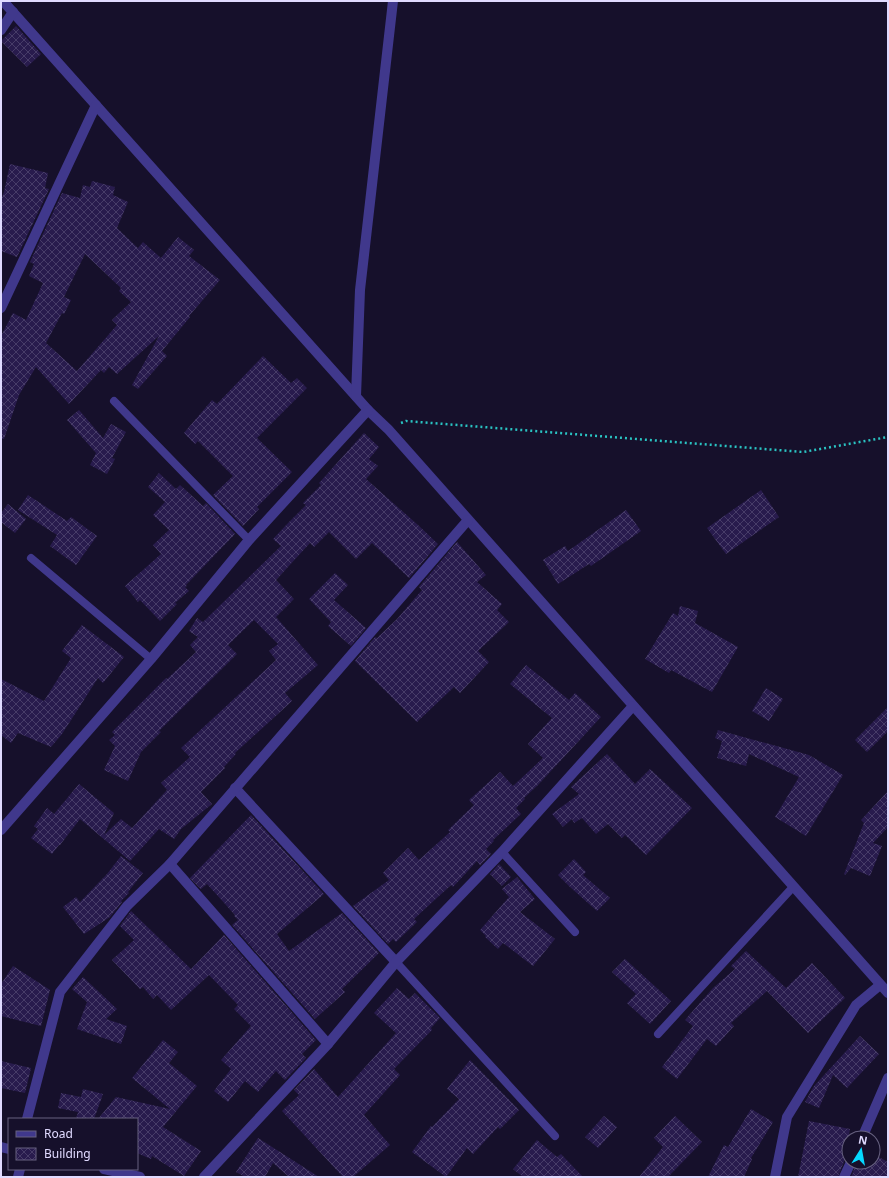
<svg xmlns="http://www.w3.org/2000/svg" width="889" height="1178" font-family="'Noto Sans',sans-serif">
	<defs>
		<pattern id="building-cross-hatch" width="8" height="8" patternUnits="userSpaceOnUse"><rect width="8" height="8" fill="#281b4d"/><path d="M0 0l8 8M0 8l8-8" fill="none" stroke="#473c68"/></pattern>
	</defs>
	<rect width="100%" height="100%" fill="#16102b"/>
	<!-- building -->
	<g fill="url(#building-cross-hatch)" fill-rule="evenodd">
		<path d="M16,26L41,54L27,67L1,41Z"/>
		<path d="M10,164L48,173L45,188L49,189L17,257L1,251V199L4,192Z"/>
		<path d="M92,181L115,187L113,195L128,202L117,228L138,248L143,242L161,258L178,237L194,250L189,256L220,280L189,316L190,317L162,351L167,356L138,389L132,385L159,336L117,374L109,367L104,373L101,370L69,404L36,367L19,395L4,439H1V336L13,313L26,320L43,283L29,276L34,264L30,262L62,193L80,198L83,185L90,187ZM85,254L121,288L119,291L131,302L112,320L117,325L77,371L46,343L62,313L64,314L71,300L64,297Z"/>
		<path d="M263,356L291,383L297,378L307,388L257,438L292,472L257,507L259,509L243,526L213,495L233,476L198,441L195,444L184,433L212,400L217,404Z"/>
		<path d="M79,410L103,438L111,424L126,432L112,458L115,459L107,474L90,465L96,453L67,420Z"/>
		<path d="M364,433L379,447L369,459L378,466L366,479L418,525L438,544L409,578L372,543L356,559L329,532L314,547L310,543L276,580L294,599L276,617L318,665L285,693L292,701L235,753L236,754L224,767L225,768L201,792L212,804L181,829L174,839L159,829L130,861L80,819L60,845H59L52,854L31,838L38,829L34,826L47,808L54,814L79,784L114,813L104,835L121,819L132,828L167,790L161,783L190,757L181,748L276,660L269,651L278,644L254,620L228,645L237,654L159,731L161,732L141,752L128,781L104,770L115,746L109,740L115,735L112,732L166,678L167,679L196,652L190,645L198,637L189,631L197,618L203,622L281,546L273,539L289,522L306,505L303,503L321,485L319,483Z"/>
		<path d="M159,473L176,489L180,485L203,506L206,503L235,534L186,585L187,586L185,587L189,591L175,603L177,604L160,621L140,600L138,602L125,586L161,554L153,545L169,530L153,515L165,502L148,487Z"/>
		<path d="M761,490L779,517L726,554L707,528Z"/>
		<path d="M28,495L67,521L71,517L97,536L76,565L50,546L57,535L18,510Z"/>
		<path d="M8,504L26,519L15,533L1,522V513Z"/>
		<path d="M626,510L641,531L591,566L589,564L558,584L543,560L565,546L568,551Z"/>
		<path d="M457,542L486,575L477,582L502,604L497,610L509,622L478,651L489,662L460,693L454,687L417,722L355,661L375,637L377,638L397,619L422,590L419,587Z"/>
		<path d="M335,573L348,585L334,600L366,628L351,646L328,626L331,622L309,599Z"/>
		<path d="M680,606L698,611L695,623L738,647L712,692L671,670L669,673L645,659L673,613L678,616Z"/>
		<path d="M82,625L124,657L103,683L98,678L62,734L51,747L18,733L11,743L1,735V679L44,701L71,658L62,651Z"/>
		<path d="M526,665L569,700L575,693L601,717L538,785L524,798L525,799L516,808L521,814L493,840L494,841L486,849L491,854L480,865L477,861L453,887L451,885L414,919L417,922L396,942L393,939L388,944L353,906L389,880L383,873L408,848L419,860L450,832L448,830L474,805L469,800L500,772L513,786L543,758L528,744L552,718L510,684Z"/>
		<path d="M766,688L783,699L769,721L752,711Z"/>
		<path d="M888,707V731L867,752L855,740Z"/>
		<path d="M718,730L809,755L843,775L806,836L775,817L799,777L749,754L746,766L717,758L722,741L715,738Z"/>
		<path d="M607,754L635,784L650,769L692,808L646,855L625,835L622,838L608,824L596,834L582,818L574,823L572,819L563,827L552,814L579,794L571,787Z"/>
		<path d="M888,791V827L873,843L882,846L870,876L851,868L845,875L844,874L864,823L861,820Z"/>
		<path d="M251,815L324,894L277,934L289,951L342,913L379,953L342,989L345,992L315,1019L232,925L238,920L234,916L235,915L207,884L201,889L190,878Z"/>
		<path d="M121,856L143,873L128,892L129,893L121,901L122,902L110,917L84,934L63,907L76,897L80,902L107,874Z"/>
		<path d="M574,859L586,872L583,875L610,898L597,911L570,887L558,875Z"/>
		<path d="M499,864L511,877L502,886L490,874Z"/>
		<path d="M517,877L535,899L520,912L555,939L533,966L503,943L498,949L485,937L486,936L480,930L509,897L502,889Z"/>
		<path d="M131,911L191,969L224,935L316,1040L302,1054L306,1058L285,1080L276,1071L258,1092L245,1081L228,1102L214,1091L231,1069L221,1060L251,1026L234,1009L238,1005L209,975L171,1010L157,995L153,999L143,987L140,989L112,960L134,940L120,926Z"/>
		<path d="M746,951L786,988L812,963L845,998L808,1033L767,991L731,1023L734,1026L716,1046L707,1039L677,1079L662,1067L693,1026L685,1020L713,988L735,969L731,966Z"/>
		<path d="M625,959L671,1001L650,1024L627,1003L636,994L612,972Z"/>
		<path d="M13,966L50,990L41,1026L1,1016V984Z"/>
		<path d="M83,977L117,1009L106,1019L127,1026L121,1044L77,1029L87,1002L72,989Z"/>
		<path d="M397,988L409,999L415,993L440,1018L431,1028L432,1030L394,1069L400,1075L364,1115L390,1145L353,1177H343L282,1111L299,1095L294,1090L314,1069L338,1097L396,1033L374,1013Z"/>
		<path d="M860,1036L879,1054L847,1088L833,1075L819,1108L805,1102L814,1086Z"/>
		<path d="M163,1040L178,1052L169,1063L197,1086L163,1127L201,1151L184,1176L152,1156L151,1159L137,1153V1119H98L116,1097L170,1109L132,1078Z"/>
		<path d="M470,1060L519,1110L500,1129L498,1127L473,1154L467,1148L446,1177L412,1152L431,1126L432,1127L459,1099L447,1089Z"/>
		<path d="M1,1061L31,1068L25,1093L1,1088Z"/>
		<path d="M83,1089L103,1094L94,1119H76L78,1112L58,1108L61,1093L81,1097Z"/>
		<path d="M751,1109L773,1122L751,1158L752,1159L744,1177H708L724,1145L728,1147Z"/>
		<path d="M604,1116L617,1127L598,1148L585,1137Z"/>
		<path d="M675,1116L702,1142L668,1177H639L663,1147L654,1138Z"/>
		<path d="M809,1121L850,1129L848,1140L849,1156L845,1159L838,1177H798Z"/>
		<path d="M258,1138L280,1152L319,1177H289L273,1163L265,1177H245L236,1172Z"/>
		<path d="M537,1140L557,1157L561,1154L583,1177H523L513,1169Z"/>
		<path d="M873,1154L888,1162V1177H851L857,1162H873Z"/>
	</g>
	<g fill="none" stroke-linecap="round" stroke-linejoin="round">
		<!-- path -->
		<path stroke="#2ac3c2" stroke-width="2.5" stroke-dasharray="2 3" stroke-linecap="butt" d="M401,423L406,421L803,452L888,437"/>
		<!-- service -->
		<g stroke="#40388c" stroke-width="8">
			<path d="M114,401L249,540"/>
			<path d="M31,558L151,659"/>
			<path d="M502,852L575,932"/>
			<path d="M396,962L555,1136"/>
			<path d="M658,1034L793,887"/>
		</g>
		<!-- minor -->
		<g stroke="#40388c" stroke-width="10">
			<path d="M3,1L368,410L388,429L888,993"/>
			<path d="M1,30L13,12"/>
			<path d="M1,308L96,105"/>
			<path d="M356,396L360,290L393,1"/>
			<path d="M235,788L396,962"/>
			<path d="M1,830L151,659L249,540L368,410"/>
			<path d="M170,864L328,1044"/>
			<path d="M27,1119L60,992L127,906L170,864L468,520"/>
			<path d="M862,1138L888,1078"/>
			<path d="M1,1147L9,1149"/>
			<path d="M104,1169L140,1177"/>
			<path d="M18,1177L20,1169"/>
			<path d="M204,1177L328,1044L396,962L502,852L633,706"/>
			<path d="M775,1177L787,1117L856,1005L880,985"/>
			<path d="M844,1177L851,1162"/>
		</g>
	</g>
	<!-- border -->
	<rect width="889" height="1178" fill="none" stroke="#e0daff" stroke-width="4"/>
	<!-- legend -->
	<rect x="8" y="1118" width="130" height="52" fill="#16102b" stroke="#676180"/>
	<rect x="16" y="1131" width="20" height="6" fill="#40388c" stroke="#676180"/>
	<text x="44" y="1138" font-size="12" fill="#e0daff">Road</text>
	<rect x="16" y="1148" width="20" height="12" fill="url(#building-cross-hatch)" stroke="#676180"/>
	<text x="44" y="1158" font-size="12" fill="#e0daff">Building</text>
	<!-- north arrow -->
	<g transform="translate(861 1150) rotate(11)"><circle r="19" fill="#16102b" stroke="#676180"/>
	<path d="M0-3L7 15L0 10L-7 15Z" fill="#06d8ff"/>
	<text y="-6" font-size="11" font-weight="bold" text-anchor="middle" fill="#e0daff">N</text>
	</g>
</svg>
